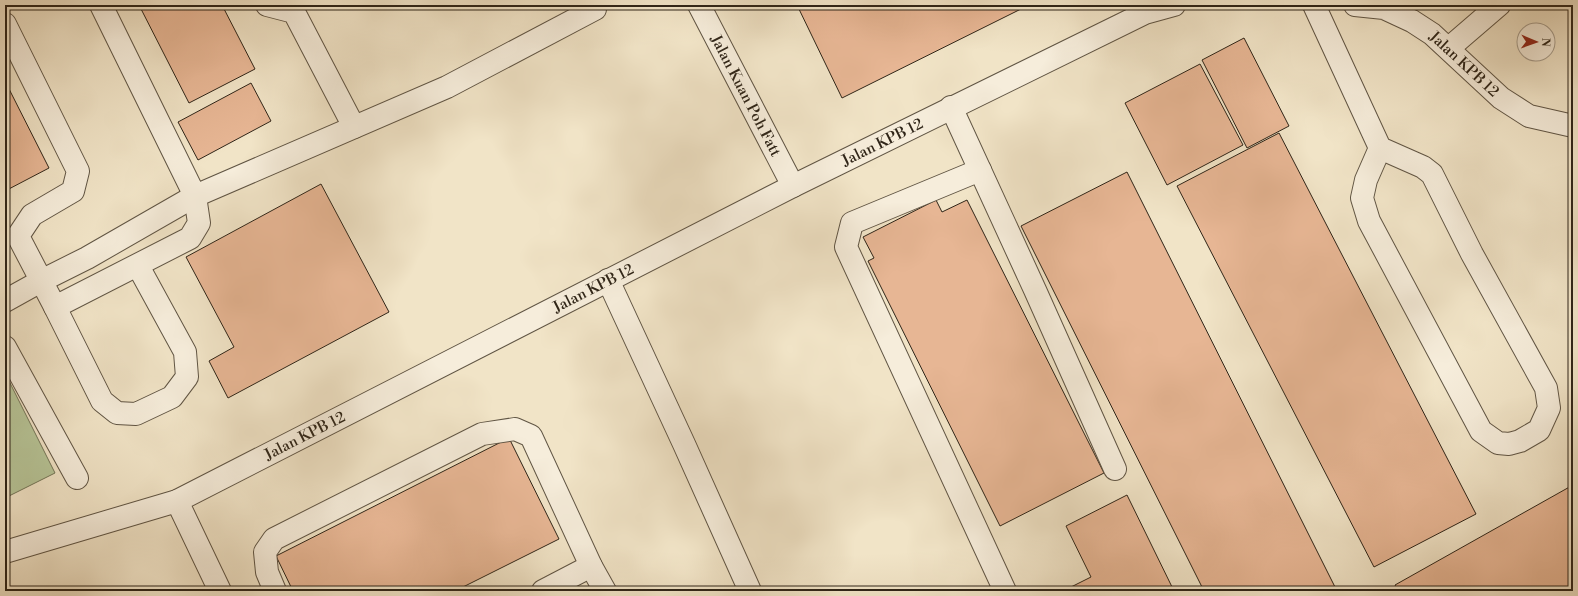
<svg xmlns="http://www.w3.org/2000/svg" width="1578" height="596" font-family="'Libre Bodoni',serif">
	<rect width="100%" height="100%" fill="#f1e4c7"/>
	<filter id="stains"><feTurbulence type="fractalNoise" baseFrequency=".005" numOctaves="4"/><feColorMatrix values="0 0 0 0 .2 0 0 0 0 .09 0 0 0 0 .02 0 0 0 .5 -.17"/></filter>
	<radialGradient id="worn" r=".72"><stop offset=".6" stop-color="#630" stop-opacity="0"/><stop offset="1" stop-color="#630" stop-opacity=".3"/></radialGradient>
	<!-- green -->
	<path fill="#b7c598" stroke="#737558" d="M8,379L55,473L5,498V380Z"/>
	<!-- building -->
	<g fill="#e7b694" stroke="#2f2518">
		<path d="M139,5H222L255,69L189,103Z"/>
		<path d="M797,5H1029L842,98Z"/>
		<path d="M1244,38L1289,126L1247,148L1202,60Z"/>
		<path d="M1200,64L1243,145L1167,185L1125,103Z"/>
		<path d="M5,81L49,168L5,191Z"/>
		<path d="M251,83L271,121L198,160L178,122Z"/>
		<path d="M1279,133L1476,514L1374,567L1177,186Z"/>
		<path d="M1127,172L1337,591H1204L1021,226Z"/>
		<path d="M321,184L389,312L228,398L209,361L234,347L186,257Z"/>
		<path d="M936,200L942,212L967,200L1104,473L1000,526L868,261L874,258L863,237Z"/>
		<path d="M509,438L559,539L455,591H293L276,556Z"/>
		<path d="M1573,485V591H1398L1395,585Z"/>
		<path d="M1127,495L1174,591H1063L1091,577L1066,526Z"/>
	</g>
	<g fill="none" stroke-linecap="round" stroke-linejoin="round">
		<!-- minor casing -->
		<g stroke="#605544" stroke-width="24">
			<g id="minor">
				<path d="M267,5L294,12L354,127"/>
				<path id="s1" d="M699,5L793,186"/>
				<path d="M1314,5L1380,148L1423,167L1432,174L1472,254L1546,388L1549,408L1539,430L1520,441L1509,444L1498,443L1481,431L1369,221L1362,198L1366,180L1380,148"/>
				<path id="s2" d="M1355,5L1384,8L1412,21L1432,34L1501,98L1529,116L1573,126"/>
				<path d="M5,24L78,171L73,191L32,215L18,236L55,307L190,238L199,223L195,196L101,5"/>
				<path d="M1449,48L1499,5"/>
				<path d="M951,107L1035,290L1115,469"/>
				<path d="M980,170L852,223L846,247L1005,591"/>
				<path d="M608,280L684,444L750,591"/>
				<path d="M5,301L41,281L87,258L195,196L447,87L595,9V5"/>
				<path d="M55,307L102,401L117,413L136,414L172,397L187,377L185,352L138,266"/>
				<path d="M5,347L77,478"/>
				<path d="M177,501L220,591"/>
				<path id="s3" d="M5,552L177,501L793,186L1145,13L1174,5"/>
				<path d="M275,591L267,572L265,552L274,539L482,434L515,429L531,436L591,566L605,591"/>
				<path d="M543,591L591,566"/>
			</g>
		</g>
		<!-- minor -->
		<use href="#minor" stroke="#f6eddb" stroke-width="22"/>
	</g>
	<g text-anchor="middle" stroke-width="3" stroke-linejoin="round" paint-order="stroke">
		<!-- street labels -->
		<g font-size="15" fill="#2f2518" stroke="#f6eddb">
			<text dy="5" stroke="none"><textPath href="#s2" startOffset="128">Jalan KPB 12</textPath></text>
			<text dy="5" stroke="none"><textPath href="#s1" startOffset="102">Jalan Kuan Poh Fatt</textPath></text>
			<text dy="5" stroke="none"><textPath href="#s3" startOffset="971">Jalan KPB 12</textPath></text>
			<text dy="5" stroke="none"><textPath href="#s3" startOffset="647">Jalan KPB 12</textPath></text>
			<text dy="5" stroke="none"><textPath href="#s3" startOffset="323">Jalan KPB 12</textPath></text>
		</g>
	</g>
	<!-- margin -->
	<rect width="1578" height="596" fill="none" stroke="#f1e4c7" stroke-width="20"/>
	<rect x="6" y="6" width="1566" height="584" fill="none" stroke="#2f2518" stroke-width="2"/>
	<rect x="10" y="10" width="1558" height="576" fill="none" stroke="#2f2518"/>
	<!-- north arrow -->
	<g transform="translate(1536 42) rotate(92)"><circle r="19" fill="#f6eddb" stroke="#a69d8d"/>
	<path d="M0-3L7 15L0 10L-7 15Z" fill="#8f2418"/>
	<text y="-6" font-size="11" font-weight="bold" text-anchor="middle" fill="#2f2518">N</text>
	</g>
	<rect width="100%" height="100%" filter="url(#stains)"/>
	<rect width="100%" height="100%" fill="url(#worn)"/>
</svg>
